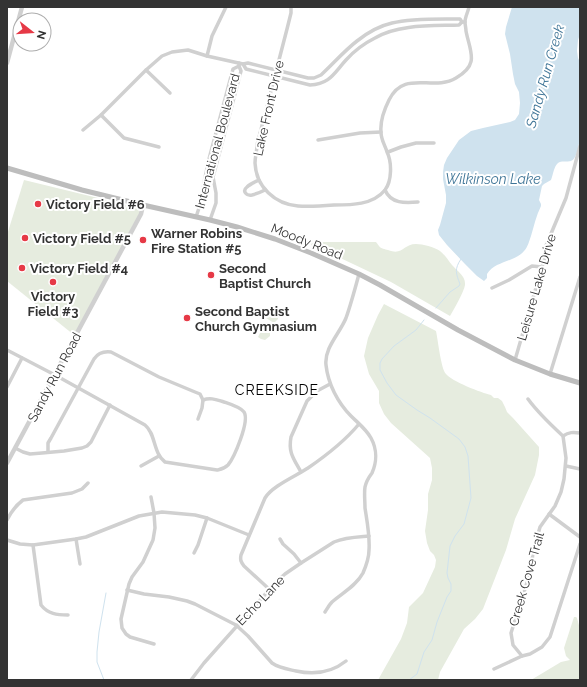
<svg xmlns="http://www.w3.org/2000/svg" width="587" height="687" font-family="Raleway,sans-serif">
	<rect width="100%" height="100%" fill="#fff"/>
	<!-- green -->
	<g fill="#e6ecdf">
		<path d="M24,180L135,207L138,208L139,211V214L74,335L7,281V235Z"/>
		<path d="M317,242H376C377,243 378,245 379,246C381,249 385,249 388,250C403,256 403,244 416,244C423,244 434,247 440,251C445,255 448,260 452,265C457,271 466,276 465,285C464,292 454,309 450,316L391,282L334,255L312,246L311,244L312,243Z"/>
		<path d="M384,304L436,331C438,340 441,369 446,374C451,381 482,393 491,395L494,398H498L502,401L505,407L507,412L513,418L539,447V455L535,475L515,519L506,550L483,609L475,619L464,629L440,672L438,680H378L401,639L407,623L409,607L423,593L435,567L436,560L434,555L430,551L427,543L425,531L428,510V494L432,480V468L430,458L391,423L384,414L379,403V391L369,374L364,356L368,338L378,315Z"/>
		<path d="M270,310L276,311L278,315V319L274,323L266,318Z"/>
		<path d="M263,327L270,332V336L265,340L261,339L258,337Z"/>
		<path d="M574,617H576L577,618L580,629V680H531L561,662L570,660L566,656L564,648Z"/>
	</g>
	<!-- water -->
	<path fill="#cfe2ee" d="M512,7H580V34L578,40L577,51L578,58L580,62C580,77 580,93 580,108C580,125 582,142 575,157C571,165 563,159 558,163C554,166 553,175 551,180L544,184L542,186L539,200L541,204V206C536,216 534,226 531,236C529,241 528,247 524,251C515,262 495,261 487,274V278L484,281L477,276L465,264L447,245L439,235L438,230L440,225L446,203V195L443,179V172L444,165L447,158L459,140L471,131L483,128L510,122L515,120L519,114L520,103L519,92L515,84L513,74L510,54L505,34L506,27Z"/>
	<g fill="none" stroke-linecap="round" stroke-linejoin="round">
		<!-- stream -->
		<g stroke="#cfe2ee" stroke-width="1">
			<path d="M436,308L450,292L459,286L460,284C456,274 454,269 461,259"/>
			<path d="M104,680L97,662V652L99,632L106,593"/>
			<path d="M409,680L417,674L424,652L432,640L437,622L447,597L451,591V584L448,578L447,573L450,546L455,536L464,524L471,498L468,456L465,447L459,439L430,418L417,410L396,395L387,383L380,370V363L382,359L394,346L416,330L424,320"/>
		</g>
		<!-- minor -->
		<g stroke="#d0d0d0" stroke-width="3.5">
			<path d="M291,7V13L287,29L257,145C257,151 255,157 255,163C256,187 275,204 298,206C310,207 322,206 334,205C351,205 373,205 385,190C392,181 392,162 387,152C385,145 381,140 381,132C380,121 384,110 389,100C404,69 433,92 456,78C480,64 470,52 466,31C466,28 465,25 465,22C465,17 468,12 469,7"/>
			<path d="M207,56L212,36L226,7"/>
			<path d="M243,64L246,69L310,85C330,84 334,73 346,60C354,51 365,43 375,38C398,24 433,26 459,25L462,22"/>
			<path d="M146,70L170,93"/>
			<path d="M101,115L124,138L159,147"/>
			<path d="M83,130L101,115L146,70L162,56L172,52L188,50L207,56L243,64L248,63L308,78H314L321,75C333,64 344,51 357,41C367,33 379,26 392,23C412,18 439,19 460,19L462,22H465"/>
			<path d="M318,140L360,133L381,132"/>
			<path d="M388,152L401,147L416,143H434"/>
			<path d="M259,180C255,182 250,184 247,187C242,191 246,196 252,195C256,194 261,192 265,190"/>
			<path d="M385,190C391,204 405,203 418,202"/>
			<path d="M196,217L202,199L204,182L209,159L233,69L239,66"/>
			<path d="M210,220L216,203V193L213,177L241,71L239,66V63"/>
			<path d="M492,288L509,280L532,266L542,267"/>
			<path d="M7,350L55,375L145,425C156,434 153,453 165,462L217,470C222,469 224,469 228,465C234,458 250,421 244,412C240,407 230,404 224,402C217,400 211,397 203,400"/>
			<path d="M515,360L542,267L545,257V248L566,198L580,146"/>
			<path d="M550,374L580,277"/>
			<path d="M7,387L22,358"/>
			<path d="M198,419L202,408L203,400"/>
			<path d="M563,436C569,432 573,432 580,433"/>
			<path d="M15,448L23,452L30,454L42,453L64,451L82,448L87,446L91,442L110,405"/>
			<path d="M48,452V443L51,438L94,359C98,353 103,351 111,352L159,377L195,392L200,394L203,400"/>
			<path d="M141,466L159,456"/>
			<path d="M566,466L580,469"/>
			<path d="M301,472C294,459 288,453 291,437L307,401L317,391L330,384"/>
			<path d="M151,497L154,513L155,528L153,540L143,562L132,577L129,584L121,619L122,628L126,634L130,637L154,644"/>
			<path d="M549,514L580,537"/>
			<path d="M7,520C11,512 15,506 23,500L72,493L82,489L88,483"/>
			<path d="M76,539L80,564"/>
			<path d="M280,539L283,544L294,554L301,563"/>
			<path d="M7,540L20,544L33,545L76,539L86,537L139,516L162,512L195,515L207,518L249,535"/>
			<path d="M33,545L41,605C48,614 57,615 68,615"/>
			<path d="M194,553L198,545L207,518"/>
			<path d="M269,589L244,566C241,562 240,560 241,555L265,498C272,486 296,476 308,468C327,455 344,442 359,424"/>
			<path d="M127,590L144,594L169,597L187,601L195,604L236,625L248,636L272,663C279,668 287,669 296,671C314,675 331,673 346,661"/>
			<path d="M325,612C327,609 329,605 332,602C342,593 356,586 363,573C366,566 369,558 369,550C370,536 367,521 365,508C365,501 364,493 365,487C366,482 369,477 372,473C377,462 377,449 371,438C366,429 358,423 351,416C338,403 328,384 326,365C324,348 340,333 346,318C351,304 355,289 359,274"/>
			<path d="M522,656L513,645L511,633L531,570L533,552L540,527L555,506L561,492L564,479L566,458L563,436C550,424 539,414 528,399"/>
			<path d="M494,669L522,656L530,654L542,647L550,637L580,544"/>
			<path d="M191,680L204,663L277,581L285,574L301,563L334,542C346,537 357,537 369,536"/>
		</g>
		<!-- tertiary -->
		<g stroke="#d0d0d0" stroke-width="4.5">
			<path d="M7,63L22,7"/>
			<path d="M7,463L141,214L143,205"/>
		</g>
		<!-- secondary -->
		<path stroke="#bdbdbd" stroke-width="5" d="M7,168L82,190L143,205L210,220L237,227L275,239L311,253L359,274L380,285L458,330L515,360L550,374L580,383"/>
	</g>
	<!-- markers -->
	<g fill="#e63946" stroke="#fff" stroke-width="1.5">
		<circle cx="38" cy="204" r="4"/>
		<circle cx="25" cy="238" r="4"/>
		<circle cx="143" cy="240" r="4"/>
		<circle cx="22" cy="268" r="4"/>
		<circle cx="211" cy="275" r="4"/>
		<circle cx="53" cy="282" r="4"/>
		<circle cx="187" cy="318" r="4"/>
	</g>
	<g text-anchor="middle" stroke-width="4" stroke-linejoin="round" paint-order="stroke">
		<!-- street labels -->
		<g font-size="13" fill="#333" stroke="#fff">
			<text transform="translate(268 108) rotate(-77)" y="5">Lake Front Drive</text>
			<text transform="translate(217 141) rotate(-75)" y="5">International Boulevard</text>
			<text transform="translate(307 241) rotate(22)" y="5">Moody Road</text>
			<text transform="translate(536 287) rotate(-74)" y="5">Leisure Lake Drive</text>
			<text transform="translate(54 377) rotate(-62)" y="5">Sandy Run Road</text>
			<text transform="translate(526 579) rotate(-74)" y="5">Creek Cove Trail</text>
			<text transform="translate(260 600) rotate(-46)" y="5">Echo Lane</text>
		</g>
		<!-- poi labels -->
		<g font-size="13" font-weight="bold" fill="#333" stroke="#fff" text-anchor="start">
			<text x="46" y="209">Victory Field #6</text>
			<text x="151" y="238">Warner Robins<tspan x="151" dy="15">Fire Station #5</tspan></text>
			<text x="33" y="243">Victory Field #5</text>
			<text x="30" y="273">Victory Field #4</text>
			<text x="219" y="273">Second<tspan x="219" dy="15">Baptist Church</tspan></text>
			<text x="53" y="301" text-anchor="middle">Victory<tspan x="53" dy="15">Field #3</tspan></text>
			<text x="195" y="316">Second Baptist<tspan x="195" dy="15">Church Gymnasium</tspan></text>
		</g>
		<!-- water labels -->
		<g font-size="14" font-style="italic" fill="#3f7597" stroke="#fff">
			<text transform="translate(545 76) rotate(-74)" y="5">Sandy Run Creek</text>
			<text x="493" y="184">Wilkinson Lake</text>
		</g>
		<!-- neighbourhood labels -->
		<g font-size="14" letter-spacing="1" fill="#000" stroke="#fff">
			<text x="277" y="395">CREEKSIDE</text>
		</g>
	</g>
	<!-- border -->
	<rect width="587" height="687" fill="none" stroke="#333333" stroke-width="16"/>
	<!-- north arrow -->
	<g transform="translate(32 32) rotate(107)"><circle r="19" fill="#ffffff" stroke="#adadad"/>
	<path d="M0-3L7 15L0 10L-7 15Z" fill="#e63946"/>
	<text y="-6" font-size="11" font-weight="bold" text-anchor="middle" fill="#333333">N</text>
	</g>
</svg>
